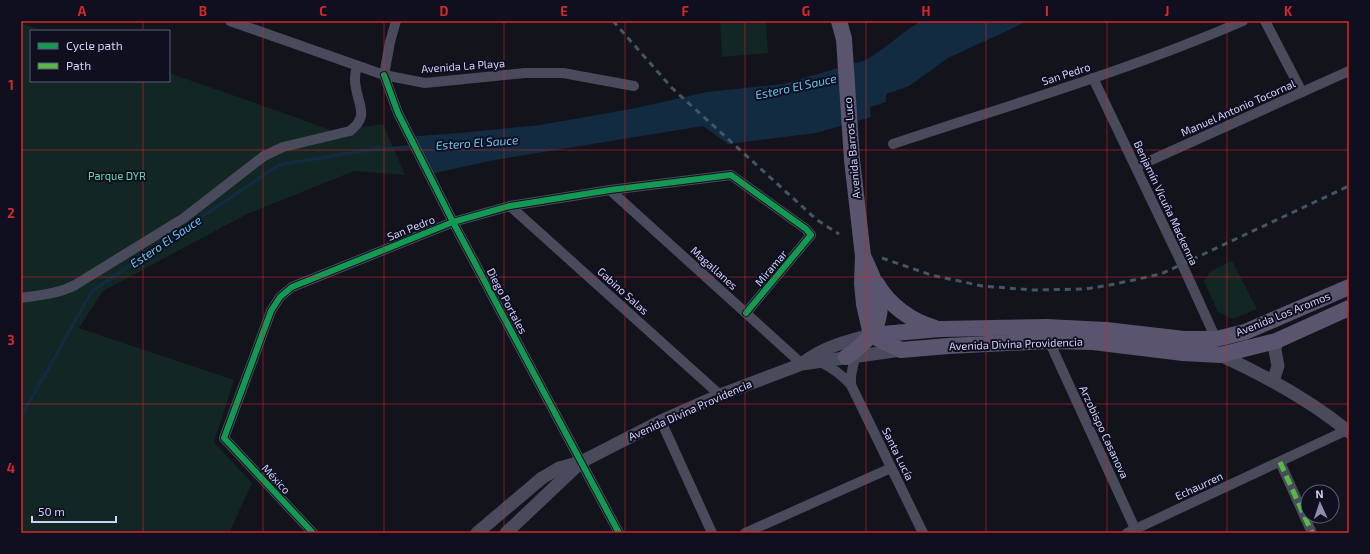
<svg xmlns="http://www.w3.org/2000/svg" width="1370" height="554" font-family="'Exo 2',sans-serif">
	<rect width="100%" height="100%" fill="#13131c"/>
	<!-- green -->
	<g fill="#122624">
		<path d="M720,21H766L768,53L722,57Z"/>
		<path d="M21,23L44,31H31V81H169V73L278,111L333,131L383,124L405,175L354,171L247,214L103,291L79,328L234,380L214,442L252,483L229,533H21Z"/>
		<path d="M1232,261L1257,309L1233,319L1218,312L1204,281L1211,271Z"/>
	</g>
	<!-- water -->
	<path fill="#122b41" d="M921,21H1028L948,58L909,86L886,94V102L870,107L871,117L816,133L728,144L703,126L494,160L426,175L406,137L460,133L540,125L631,109L707,92L783,84L866,60L884,48L907,30Z"/>
	<g fill="none" stroke-linecap="round" stroke-linejoin="round">
		<!-- stream -->
		<path stroke="#122b41" stroke-width="3.5" d="M21,417L92,291L279,165L375,149L413,147"/>
		<!-- minor -->
		<g stroke="#494a5c" stroke-width="10">
			<path d="M230,21L384,75L425,83L525,73H563L634,86"/>
			<path d="M1265,21L1302,92"/>
			<path d="M384,75L398,113L453,222L619,533"/>
			<path d="M384,75L390,42L396,21"/>
			<path d="M1093,78L1182,264L1216,339"/>
			<path d="M893,144C1010,105 1130,70 1243,21"/>
			<path d="M1136,167L1349,71"/>
			<path d="M610,190L802,364"/>
			<path d="M510,206L720,395"/>
			<path d="M21,298C40,295 58,294 75,285L184,218L264,156L283,147L350,131C369,116 359,107 356,88C354,80 355,73 357,66"/>
			<path d="M1049,341L1137,533"/>
			<path d="M820,362C833,368 842,375 851,385L923,533"/>
			<path d="M851,385V376L855,356"/>
			<path d="M661,421L712,533"/>
			<path d="M1280,462L1312,533"/>
			<path d="M313,533L224,438L271,311L280,297L292,287L453,222L510,206L610,190L731,175L806,229L811,235L746,313"/>
			<path d="M745,533L891,468"/>
			<path d="M1127,533L1347,430"/>
		</g>
		<!-- tertiary -->
		<g stroke="#494a5c" stroke-width="13">
			<path d="M1220,355C1266,376 1310,400 1349,432"/>
			<path d="M803,363C823,347 847,341 871,335"/>
			<path d="M1273,381L1278,366L1275,350L1276,341"/>
			<path d="M477,533L542,478L559,468L581,462L661,421L720,395L802,364L901,350"/>
			<path d="M506,533L579,464"/>
		</g>
		<!-- primary -->
		<g stroke="#5a546e" stroke-width="16">
			<path d="M839,21L844,39L852,160L863,256L862,284L864,304L871,335"/>
			<path d="M877,284C889,305 911,321 935,328"/>
			<path d="M871,335L901,350L948,346L1049,341L1093,342L1183,353L1220,355L1276,341L1349,308"/>
			<path d="M871,335L940,329L1047,327L1106,330L1184,339H1216L1245,332L1349,287"/>
			<path d="M846,357C890,328 885,301 864,258"/>
		</g>
		<!-- rail -->
		<g stroke="#415862" stroke-width="3" stroke-dasharray="6 5" stroke-linecap="butt">
			<path d="M613,21L672,88L817,220L839,234"/>
			<path d="M882,258L931,275L982,286L1033,290L1085,289L1110,285L1161,274L1349,186"/>
		</g>
		<!-- quiet -->
		<path stroke="#58b947" stroke-width="5" stroke-dasharray="10 5" stroke-linecap="butt" d="M1280,462L1312,533"/>
		<!-- cycleway casing -->
		<g stroke="#0f0f20" stroke-width="8">
			<g id="cycleway">
				<path d="M384,75L398,113L453,222L619,533"/>
				<path d="M313,533L224,438L271,311L280,297L292,287L453,222L510,206L610,190L731,175L806,229L811,235L746,313"/>
			</g>
		</g>
		<!-- cycleway -->
		<use href="#cycleway" stroke="#139951" stroke-width="6"/>
	</g>
	<!-- grid -->
	<path fill="none" stroke="#d62828" stroke-width="1" stroke-opacity="0.55" d="M143,21V31M263,21V533M384,21V533M504,21V533M625,21V533M745,21V533M866,21V533M986,21V533M1107,21V533M1227,21V533M143,81V533M21,150H1349M21,277H1349M21,404H1349"/>
	<g text-anchor="middle" stroke-width="4" stroke-linejoin="round" paint-order="stroke">
		<!-- street labels -->
		<g font-size="11" fill="#d1d2fb" stroke="#0f0f20">
			<text transform="translate(463 66) rotate(-4)" y="4">Avenida La Playa</text>
			<text transform="translate(1066 74) rotate(-18)" y="4">San Pedro</text>
			<text transform="translate(1238 108) rotate(-24)" y="4">Manuel Antonio Tocornal</text>
			<text transform="translate(852 148) rotate(-95)" y="4">Avenida Barros Luco</text>
			<text transform="translate(1166 203) rotate(65)" y="4">Benjamín Vicuña Mackenna</text>
			<text transform="translate(411 228) rotate(-22)" y="4">San Pedro</text>
			<text transform="translate(714 268) rotate(42)" y="4">Magallanes</text>
			<text transform="translate(771 268) rotate(-50)" y="4">Miramar</text>
			<text transform="translate(623 291) rotate(42)" y="4">Gabino Salas</text>
			<text transform="translate(507 301) rotate(62)" y="4">Diego Portales</text>
			<text transform="translate(1283 314) rotate(-22)" y="4">Avenida Los Aromos</text>
			<text transform="translate(1016 344) rotate(-2)" y="4">Avenida Divina Providencia</text>
			<text transform="translate(690 410) rotate(-24)" y="4">Avenida Divina Providencia</text>
			<text transform="translate(1104 432) rotate(65)" y="4">Arzobispo Casanova</text>
			<text transform="translate(898 454) rotate(64)" y="4">Santa Lucía</text>
			<text transform="translate(276 479) rotate(47)" y="4">México</text>
			<text transform="translate(1199 486) rotate(-25)" y="4">Echaurren</text>
		</g>
		<!-- park labels -->
		<g font-size="11" fill="#64d5aa" stroke="#0f0f20">
			<text x="117" y="180">Parque DYR</text>
		</g>
		<!-- water labels -->
		<g font-size="12" font-style="italic" fill="#68c4f2" stroke="#0f0f20">
			<text transform="translate(796 87) rotate(-12)" y="4">Estero El Sauce</text>
			<text transform="translate(477 143) rotate(-4)" y="4">Estero El Sauce</text>
			<text transform="translate(166 242) rotate(-34)" y="4">Estero El Sauce</text>
		</g>
	</g>
	<!-- border -->
	<rect width="1370" height="554" fill="none" stroke="#0f0f20" stroke-width="44"/>
	<!-- legend -->
	<rect x="30" y="30" width="140" height="52" fill="#0f0f20" stroke="#5d5d78"/>
	<rect x="38" y="43" width="20" height="6" fill="#139951" stroke="#5d5d78"/>
	<text x="66" y="50" font-size="12" fill="#d1d2fb">Cycle path</text>
	<rect x="38" y="63" width="20" height="6" fill="#58b947" stroke="#5d5d78"/>
	<text x="66" y="70" font-size="12" fill="#d1d2fb">Path</text>
	<!-- north arrow -->
	<g transform="translate(1320 504) rotate(357)"><circle r="19" fill="#0f0f20" stroke="#5d5d78"/>
	<path d="M0-3L7 15L0 10L-7 15Z" fill="#8e8fad"/>
	<text y="-6" font-size="11" font-weight="bold" text-anchor="middle" fill="#d1d2fb">N</text>
	</g>
	<!-- scale -->
	<path d="M32 516v6h84v-6" fill="none" stroke="#d1d2fb" stroke-width="2"/>
	<text x="38" y="516" font-size="12" fill="#d1d2fb" stroke="#0f0f20" stroke-width="3" paint-order="stroke">50 m</text>
	<rect x="22" y="22" width="1326" height="510" fill="none" stroke="#d62828" stroke-width="1.5"/>
	<g font-size="13" text-anchor="middle" font-weight="bold" fill="#d62828">
		<text x="82" y="16">A</text>
		<text x="203" y="16">B</text>
		<text x="323" y="16">C</text>
		<text x="444" y="16">D</text>
		<text x="564" y="16">E</text>
		<text x="685" y="16">F</text>
		<text x="806" y="16">G</text>
		<text x="926" y="16">H</text>
		<text x="1047" y="16">I</text>
		<text x="1167" y="16">J</text>
		<text x="1288" y="16">K</text>
		<text x="11" y="90">1</text>
		<text x="11" y="218">2</text>
		<text x="11" y="345">3</text>
		<text x="11" y="473">4</text>
	</g>
</svg>
